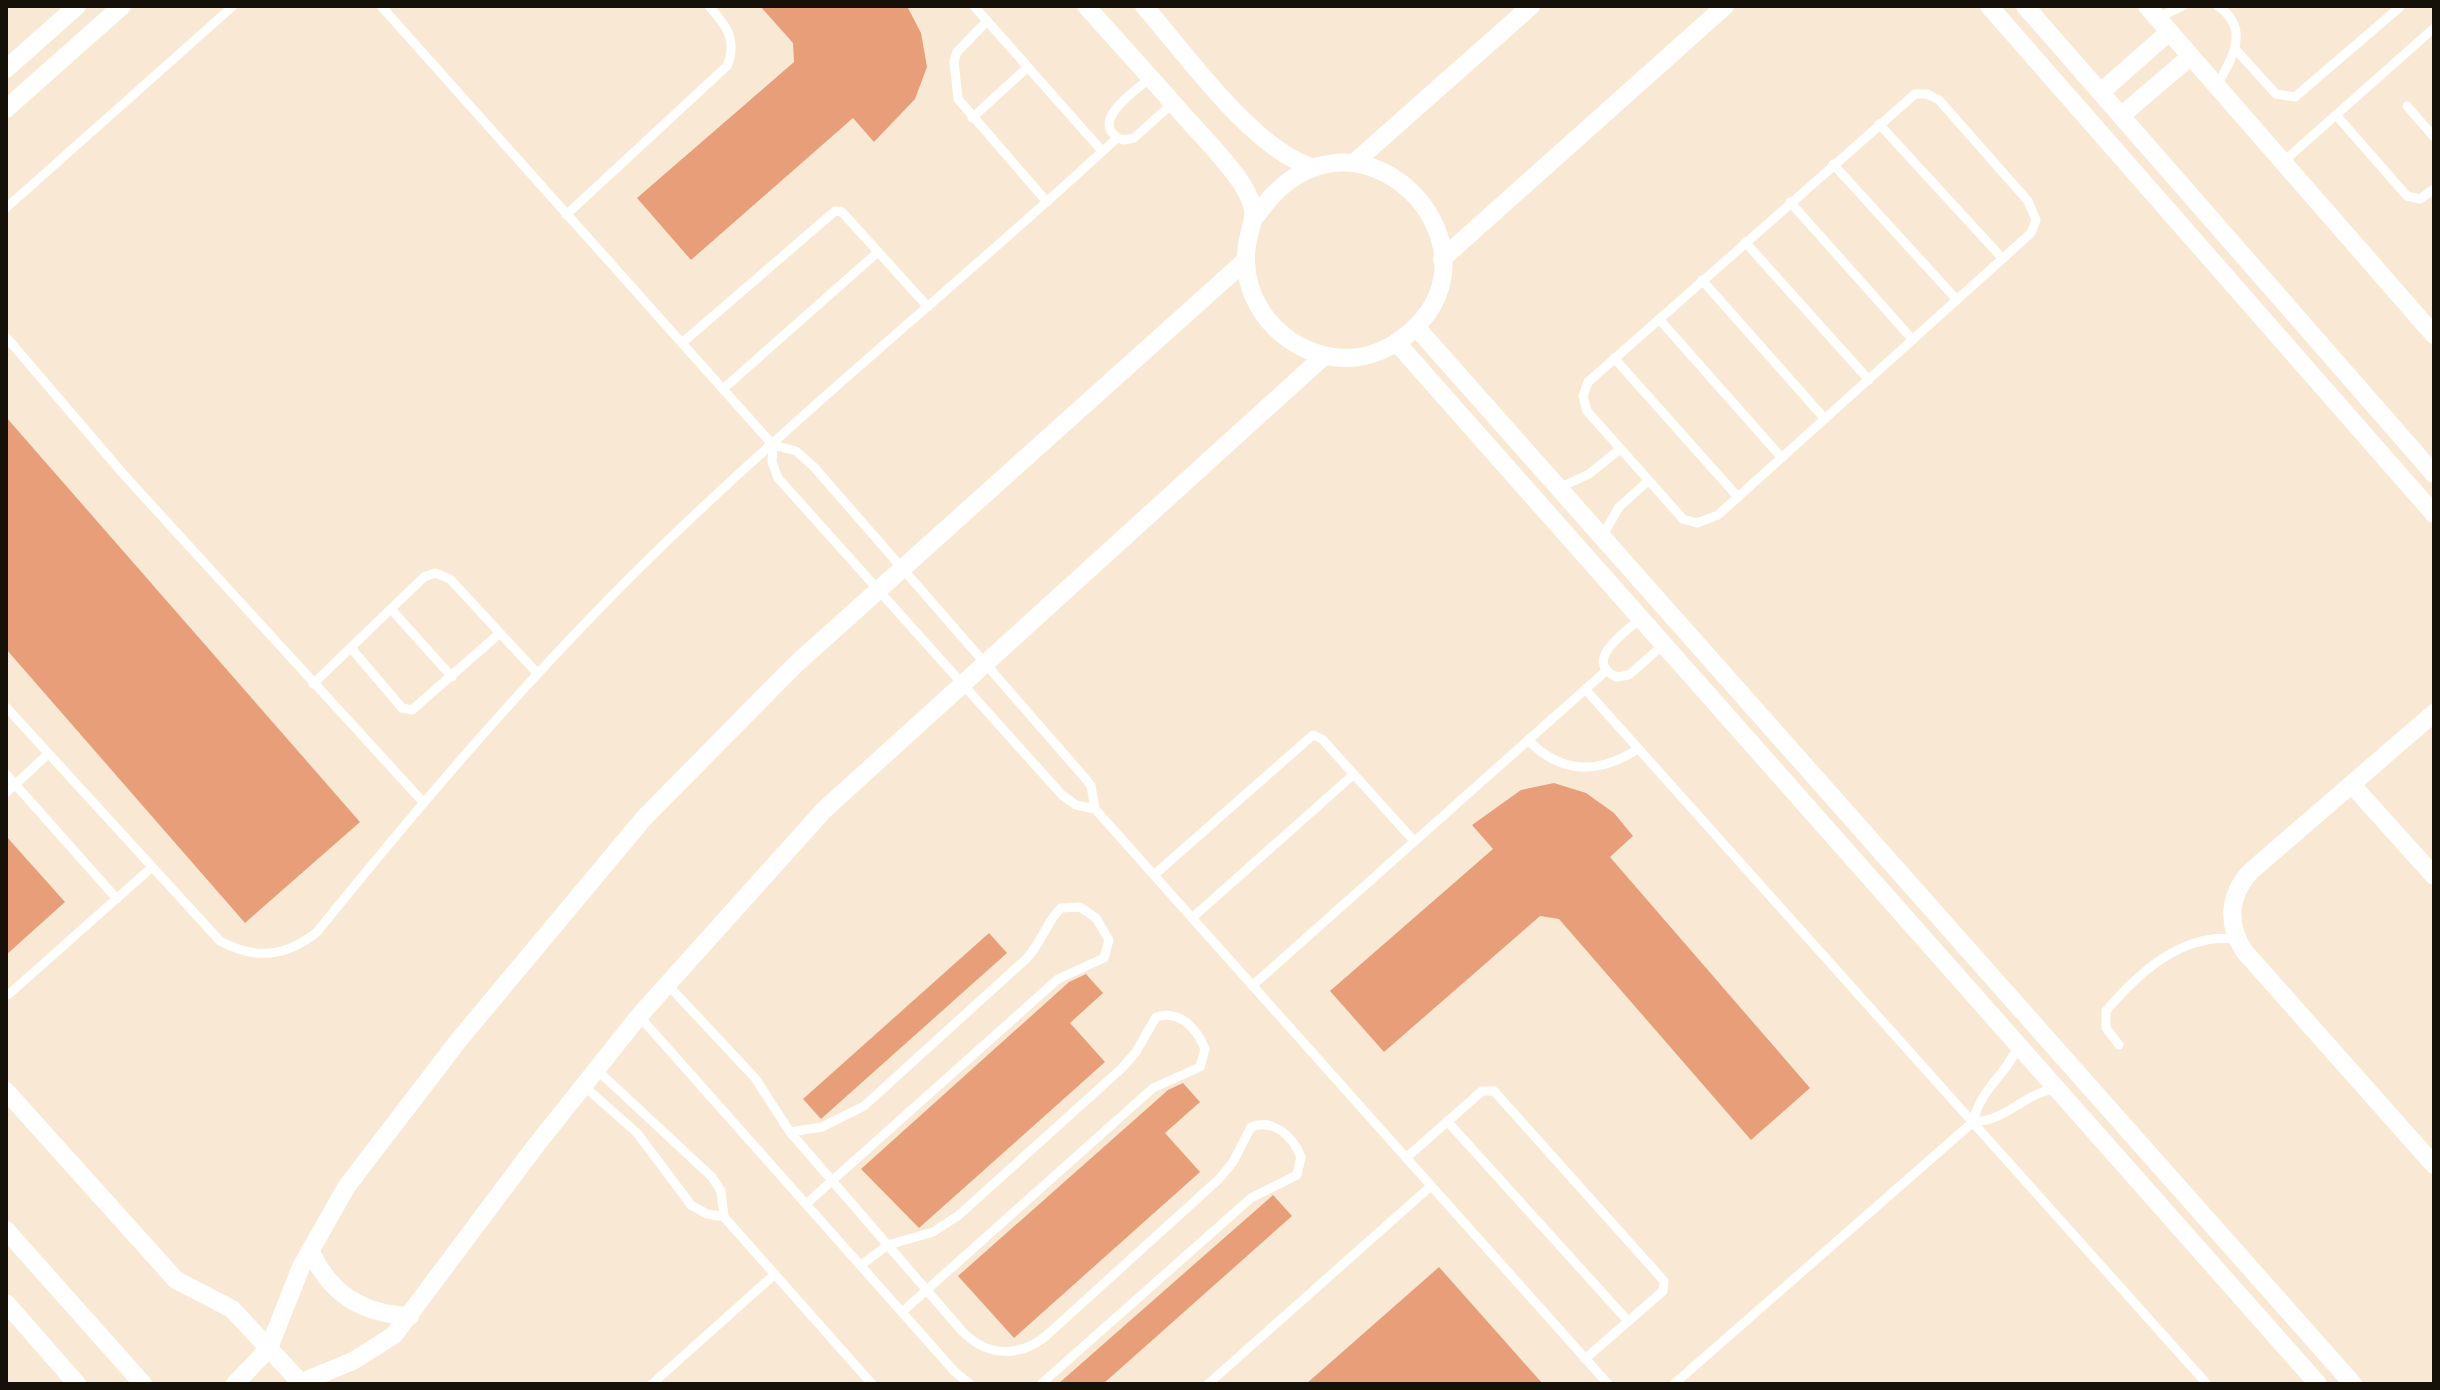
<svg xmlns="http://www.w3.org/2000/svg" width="2440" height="1390" font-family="'Public Sans',sans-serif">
	<rect width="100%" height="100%" fill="#f9e9d4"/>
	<!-- building -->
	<g fill="#e89f79">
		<path d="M760,6H907L921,33L927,67L915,99L874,142L853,118L691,260L637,198L794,62L793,43Z"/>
		<path d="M6,417L360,822L245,923L6,649Z"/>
		<path d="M1554,783L1586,793L1614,813L1633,836L1610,857L1810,1088L1751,1140L1559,919L1540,916L1384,1052L1330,991L1493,849L1472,825L1521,790Z"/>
		<path d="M6,836L65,902L6,955Z"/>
		<path d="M989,933L1007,953L821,1119L803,1099Z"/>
		<path d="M1086,974L1103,993L1070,1023L1105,1062L919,1228L861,1169L1069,982Z"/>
		<path d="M1183,1083L1200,1102L1165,1133L1200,1172L1014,1338L958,1276L1168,1090Z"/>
		<path d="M1273,1195L1292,1216L1103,1384H1058Z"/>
		<path d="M1439,1267L1543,1384H1306Z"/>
	</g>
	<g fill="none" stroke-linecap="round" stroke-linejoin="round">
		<!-- service -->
		<g stroke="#fff" stroke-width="9">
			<path d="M381,6L773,445L796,451L814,467L1085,778L1091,786L1095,809L1608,1384"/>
			<path d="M974,6L1102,151"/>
			<path d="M2157,18L2183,6"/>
			<path d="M987,21L957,52L954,61L958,99L1047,202"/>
			<path d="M2236,50L2276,94L2295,97L2400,7"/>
			<path d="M1150,78C1135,91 1085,124 1123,140L1134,138L1173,103"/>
			<path d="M2217,85C2232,58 2251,29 2218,6"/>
			<path d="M1915,94H1927L1939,100L2028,201L2036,220L2031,233L1718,515L1697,523L1683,519L1587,411L1583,396L1588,382Z"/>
			<path d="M2407,106L2434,137"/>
			<path d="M2336,115L2407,196L2420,199L2434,189"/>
			<path d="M972,118L1028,67"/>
			<path d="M1879,124L2003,259"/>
			<path d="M2283,162L2434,28"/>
			<path d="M1833,164L1957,300"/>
			<path d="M1790,202L1913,340"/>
			<path d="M6,208L233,6"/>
			<path d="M566,215L727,66C738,40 726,25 709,6"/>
			<path d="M1745,242L1869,380"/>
			<path d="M1702,280L1825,419"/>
			<path d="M1659,319L1782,458"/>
			<path d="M6,337L125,476L423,802"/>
			<path d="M682,343L835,211L842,212L928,307"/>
			<path d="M1614,358L1738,497"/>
			<path d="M723,389L878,252"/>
			<path d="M773,446L772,462L778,478L1062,795L1076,805L1095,809"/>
			<path d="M1559,488L1589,474L1620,449"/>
			<path d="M1602,537L1619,507L1648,481"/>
			<path d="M391,609L452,677"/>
			<path d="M1640,619C1625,632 1581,662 1617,677L1629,675L1663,645"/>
			<path d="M351,648L402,708L412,710L500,633"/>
			<path d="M313,684L424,577L435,573L450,579L537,673"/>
			<path d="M1585,689L2207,1384"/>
			<path d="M6,707L220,941C255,960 286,957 317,932C426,797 538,666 663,545C809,404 968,276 1117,138"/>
			<path d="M1528,740C1562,775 1599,774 1638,749"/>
			<path d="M6,774L117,899"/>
			<path d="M6,793L48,754"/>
			<path d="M1154,875L1313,735L1322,739L1414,841"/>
			<path d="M1192,918L1354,774"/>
			<path d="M667,984L755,1078L790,1132L962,1331C987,1357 1020,1358 1047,1335L1219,1179L1233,1162L1251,1127C1274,1118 1293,1137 1301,1157L1297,1175L1251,1198L1041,1384"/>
			<path d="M1252,986L1607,670"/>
			<path d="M8,995L151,868"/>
			<path d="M639,1016L955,1372L970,1384"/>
			<path d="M2119,1045L2106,1028V1011C2139,972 2183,932 2237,939"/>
			<path d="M597,1070L712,1177L721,1191L724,1217"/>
			<path d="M584,1086L637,1133L691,1205L707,1214L724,1217L872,1384"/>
			<path d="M1447,1121L1628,1321"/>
			<path d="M1973,1122C2007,1121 2024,1093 2055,1089"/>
			<path d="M790,1132L822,1127L864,1106L1026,959C1041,944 1048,919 1061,908L1080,907L1096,918L1109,940L1104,958L1058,979L806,1204"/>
			<path d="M1406,1158L1482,1091H1494L1664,1281L1663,1291L1585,1359"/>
			<path d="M861,1265L888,1245L933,1232L959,1215L1122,1068L1136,1052L1156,1017C1180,1009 1197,1029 1205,1049L1200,1067L1153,1088L902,1312"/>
			<path d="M652,1384L775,1274"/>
			<path d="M1208,1384L1431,1186"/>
			<path d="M1674,1384L1973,1122C1981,1087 2006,1076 2018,1046"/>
		</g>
		<!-- minor -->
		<g stroke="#fff" stroke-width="18">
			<path d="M1086,6C1120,44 1154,81 1187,119C1206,140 1227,161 1242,184C1265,221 1246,222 1246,258C1245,313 1293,358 1347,358C1369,358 1391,348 1408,334C1516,245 1352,77 1257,215"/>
			<path d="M1144,6C1187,55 1250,146 1311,167"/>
			<path d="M1989,6L2434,514"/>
			<path d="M2025,6L2434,474"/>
			<path d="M2147,6L2434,335"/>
			<path d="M6,69L77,6"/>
			<path d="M2101,92L2169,32"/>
			<path d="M6,109L122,6"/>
			<path d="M2122,115L2191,56"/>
			<path d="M1355,162L1531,6"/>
			<path d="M1442,259L1725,6"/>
			<path d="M1416,327L2353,1384"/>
			<path d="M1397,343L2318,1384"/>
			<path d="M2434,713L2250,872C2228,897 2227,924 2244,951L2434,1165"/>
			<path d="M2353,786L2434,876"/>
			<path d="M6,1091L176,1280L232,1309L302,1384"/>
			<path d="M6,1230L143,1384"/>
			<path d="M310,1250C330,1294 362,1314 410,1316"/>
			<path d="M6,1303L77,1384"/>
			<path d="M235,1384L269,1348L301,1267L347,1186L458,1041L644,818L796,664L1246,260"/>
			<path d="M297,1384L353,1361L394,1335L534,1148L639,1016L824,810L1324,356"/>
		</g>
	</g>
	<!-- border -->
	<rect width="2440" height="1390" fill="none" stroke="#151008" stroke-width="16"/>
</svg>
